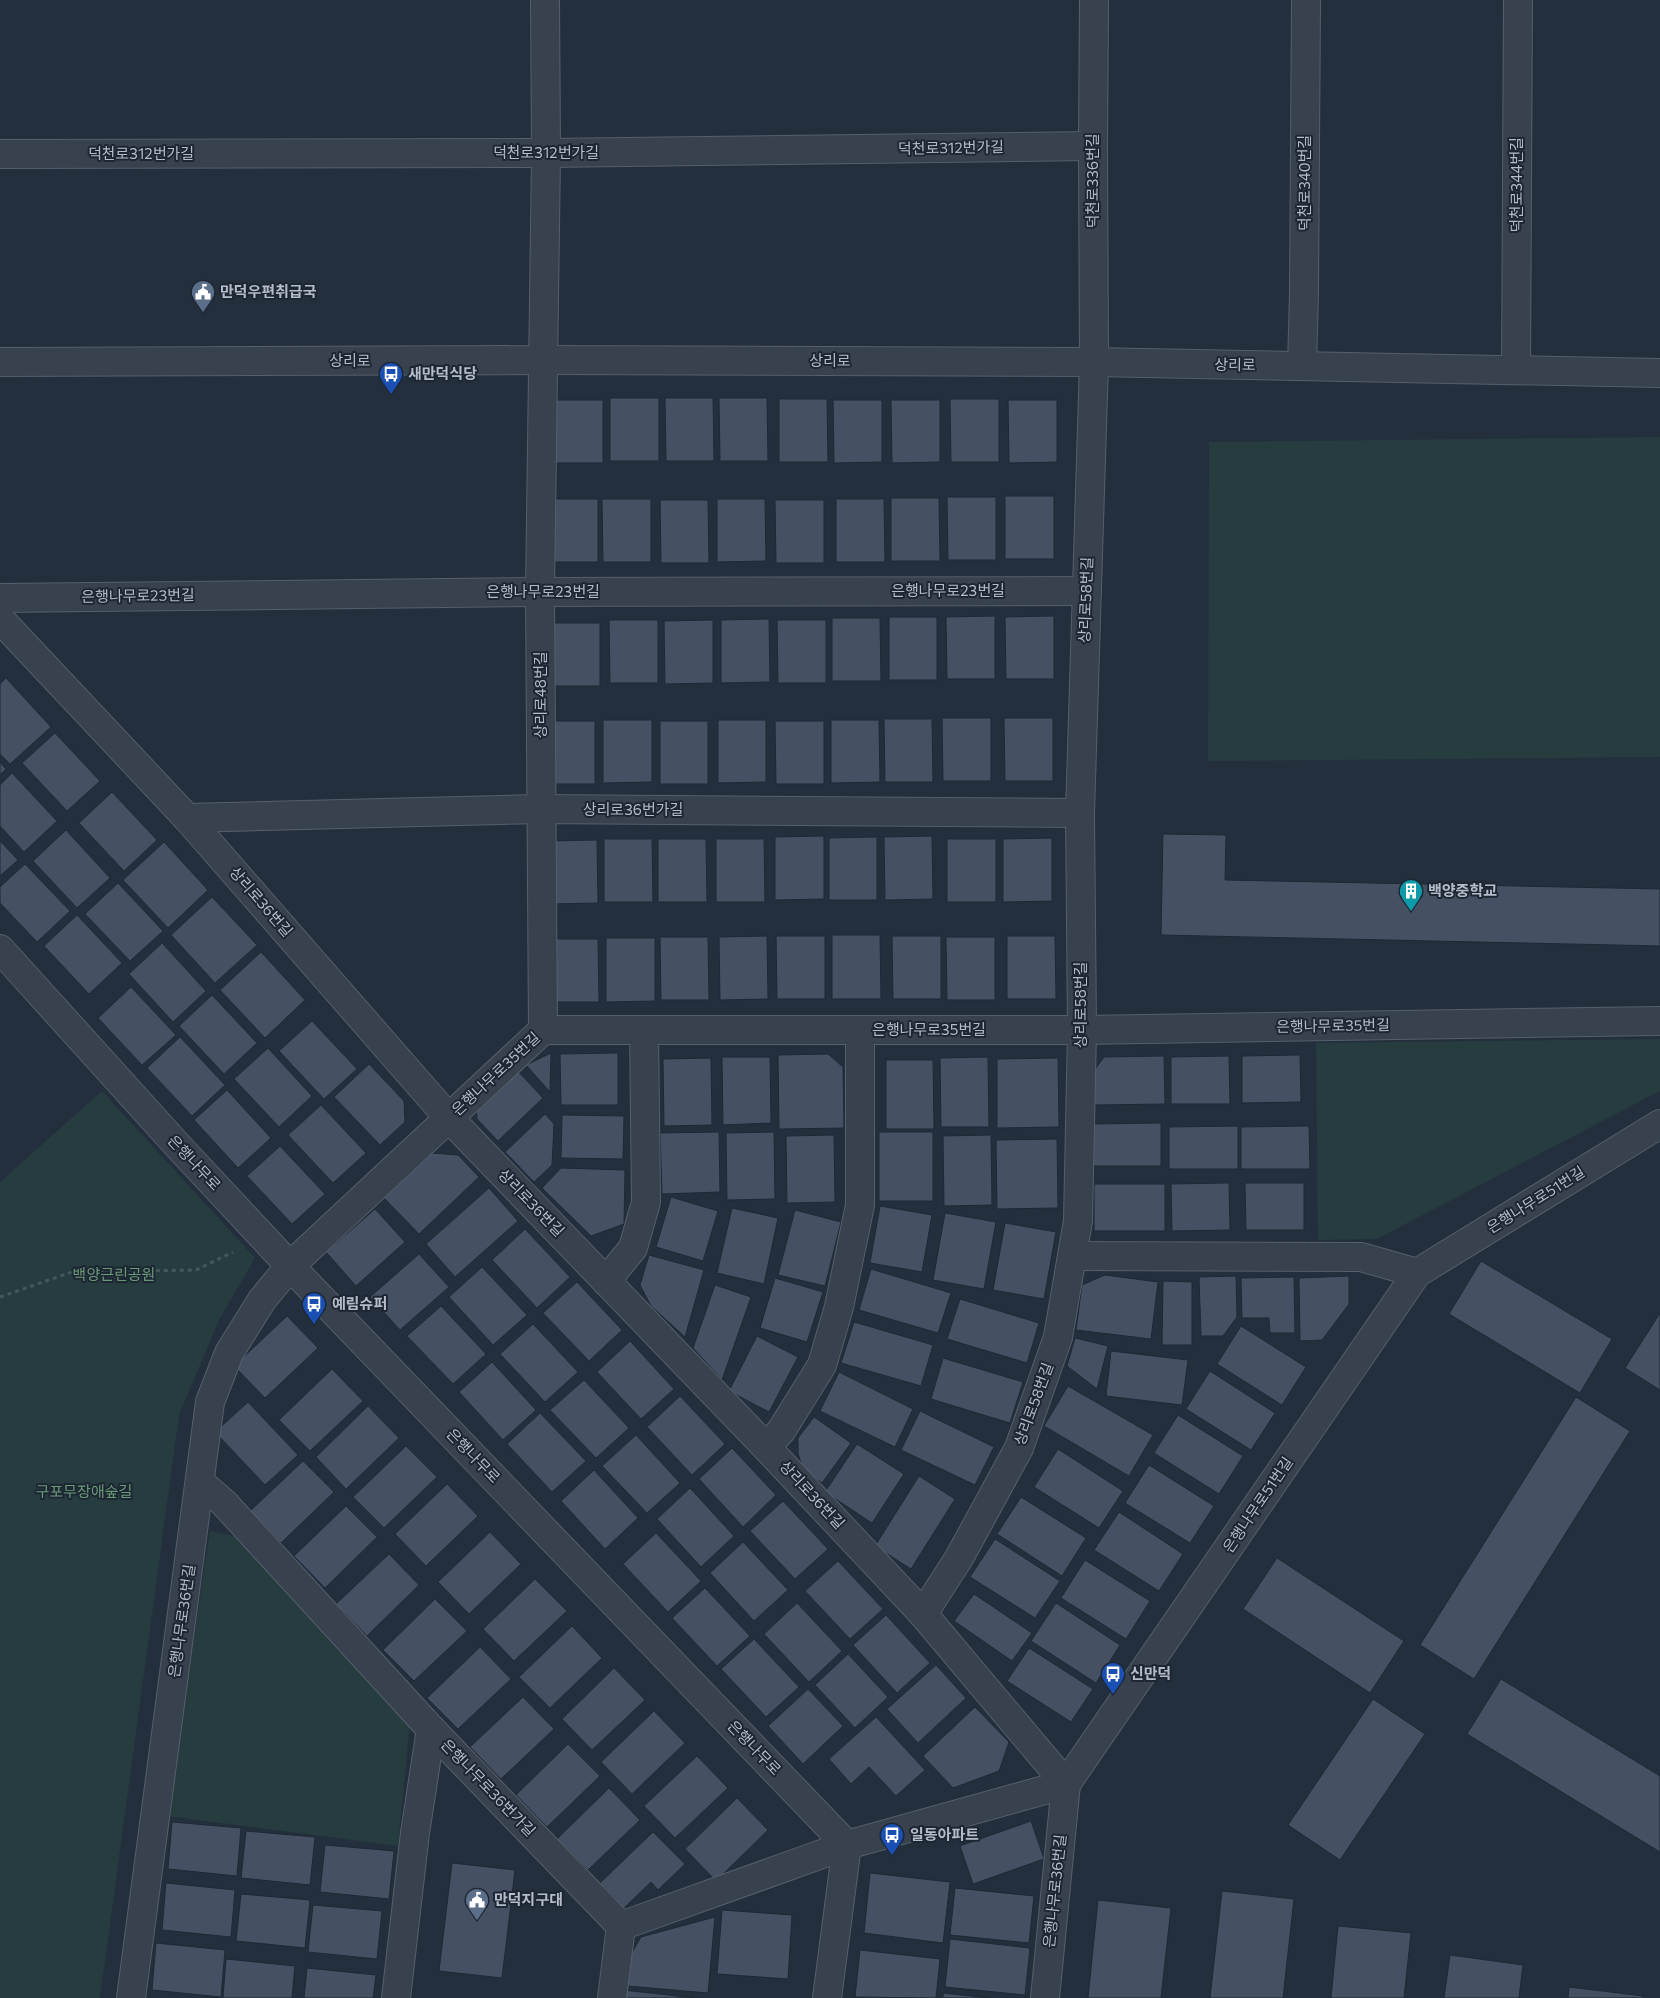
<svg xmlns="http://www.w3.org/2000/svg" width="1660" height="1998" font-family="Commissioner,'Noto Sans KR',sans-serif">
	<rect width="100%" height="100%" fill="#242f3e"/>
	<!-- green -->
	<g fill="#263c3f">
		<path d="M1660,437V757L1208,761L1209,442Z"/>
		<path d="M1660,1039V1091L1377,1239L1318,1240L1316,1043Z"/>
		<path d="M102,1091L255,1258L219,1320L179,1415L100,1998H0V1182Z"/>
		<path d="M210,1531L234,1536L410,1722L398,1846L167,1816Z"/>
	</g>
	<!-- building -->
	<g fill="#455162" stroke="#1f2835">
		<rect x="610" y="398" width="49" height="63"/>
		<path d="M665,398H713L714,461H666Z"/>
		<path d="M719,398H767L768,461H720Z"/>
		<path d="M779,399H827L828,462H779Z"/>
		<path d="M950,399H999V462H951Z"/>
		<path d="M554,400H603V463H555Z"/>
		<path d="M833,400H882V462L834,463Z"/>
		<path d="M891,400H940V462L892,463Z"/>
		<path d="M1008,400H1057V462L1009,463Z"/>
		<rect x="1005" y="496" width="49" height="63"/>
		<path d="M947,497H996V560H948Z"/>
		<path d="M891,498H939L940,561H891Z"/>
		<rect x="549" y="499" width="49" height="63"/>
		<path d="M602,499H651V562H603Z"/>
		<path d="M717,499H765L766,561L717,562Z"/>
		<path d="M836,499H884L885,562H836Z"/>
		<path d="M660,500H708L709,563H661Z"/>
		<path d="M775,500H824V563H776Z"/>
		<path d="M995,616V679H947L946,617Z"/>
		<path d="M1054,616V679H1006L1005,617Z"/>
		<rect x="889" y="617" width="48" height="63"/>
		<path d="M832,618H880L881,681H832Z"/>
		<path d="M769,619L770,682L721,683V620Z"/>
		<path d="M609,620H658V683H610Z"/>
		<path d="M713,620V683L665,684L664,621Z"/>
		<path d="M777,620H826V683H778Z"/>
		<path d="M551,623H600V686H552Z"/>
		<path d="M6,678L51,727L10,764L0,754V684Z"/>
		<path d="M942,718H991V781H943Z"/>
		<path d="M1004,718H1053V781H1005Z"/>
		<path d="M884,719H932L933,782H885Z"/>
		<path d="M603,720H652V782L603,783Z"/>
		<path d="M718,720H766V782L718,783Z"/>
		<path d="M831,720H879L880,782L831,783Z"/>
		<rect x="546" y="721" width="49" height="63"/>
		<rect x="660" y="721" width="48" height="63"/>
		<path d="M775,721H824V784H776Z"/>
		<path d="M55,733L100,781L67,811L22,763Z"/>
		<path d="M0,762L6,769L0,775Z"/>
		<path d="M12,773L57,821L24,852L0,826V785Z"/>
		<path d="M112,792L157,840L124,871L79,823Z"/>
		<path d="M66,830L110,878L77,908L33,861Z"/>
		<path d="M1163,834L1226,835L1225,880L1660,889V946L1161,935Z"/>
		<path d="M824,836V899L775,900V837Z"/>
		<path d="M932,836L933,899L885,900L884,837Z"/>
		<path d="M877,837V900H829V838Z"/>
		<path d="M1052,838V901L1003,902V839Z"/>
		<path d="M604,839H652L653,902H604Z"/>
		<path d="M658,839H706L707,902H658Z"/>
		<path d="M716,839H764L765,902H716Z"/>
		<rect x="947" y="839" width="49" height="63"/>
		<path d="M597,840L598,903L549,904V841Z"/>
		<path d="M0,841L18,860L0,876Z"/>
		<path d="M164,842L208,890L168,928L123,880Z"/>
		<path d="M25,864L70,911L37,942L0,903V887Z"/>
		<path d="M118,883L163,931L130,961L85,914Z"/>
		<path d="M212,897L257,945L215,983L171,935Z"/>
		<path d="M77,915L122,963L89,994L44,946Z"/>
		<path d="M832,935H880L881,999H832Z"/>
		<path d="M767,936L768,999L720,1000L719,937Z"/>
		<path d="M776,936H825V999H777Z"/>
		<path d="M892,936H941V999H893Z"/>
		<path d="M1007,936H1055L1056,999H1007Z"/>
		<path d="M660,937H708L709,1000H661Z"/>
		<path d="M946,937H995V1000H947Z"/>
		<path d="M606,938H655V1001L606,1002Z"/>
		<path d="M550,939H598L599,1002H550Z"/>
		<path d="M162,943L206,991L173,1022L129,974Z"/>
		<path d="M261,952L305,1000L265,1038L220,990Z"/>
		<path d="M131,987L176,1035L142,1065L98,1018Z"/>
		<path d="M212,995L257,1043L224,1074L179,1026Z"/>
		<path d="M312,1021L357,1069L324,1099L279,1051Z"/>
		<path d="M180,1037L225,1085L192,1116L147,1068Z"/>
		<path d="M268,1048L312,1096L279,1127L234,1079Z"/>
		<path d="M551,1053L550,1092L526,1065Z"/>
		<path d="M618,1053V1105H561L560,1054Z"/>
		<path d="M828,1054L843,1067L844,1128L779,1129L778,1055Z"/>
		<path d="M1300,1055L1301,1102L1242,1103V1056Z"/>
		<path d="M1164,1056L1165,1104L1094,1105L1093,1072L1104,1057Z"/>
		<path d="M1229,1056L1230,1104H1171V1057Z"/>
		<path d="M722,1057H770L771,1123L723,1125Z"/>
		<path d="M988,1057L989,1127H941L940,1058Z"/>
		<path d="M711,1058L712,1125L664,1126L663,1059Z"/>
		<path d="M1058,1058L1059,1127L997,1128V1059Z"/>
		<path d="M886,1060H933L934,1129H886Z"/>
		<path d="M369,1064L404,1101L405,1122L380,1145L334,1097Z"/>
		<path d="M516,1069L543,1098L498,1141L477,1119L476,1106Z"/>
		<path d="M227,1090L271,1138L238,1168L194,1120Z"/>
		<path d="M321,1105L366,1153L333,1183L288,1135Z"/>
		<path d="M545,1114L554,1124L552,1165L534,1182L505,1152Z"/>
		<path d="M562,1115L624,1116L623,1159L561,1158Z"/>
		<path d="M1161,1123V1166H1092V1124Z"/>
		<path d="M1238,1126V1169H1169V1127Z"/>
		<path d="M1309,1126L1310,1169H1241V1127Z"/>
		<path d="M719,1132L720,1192L662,1194L660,1133Z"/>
		<path d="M774,1132L775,1199L727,1200L726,1133Z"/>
		<rect x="879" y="1132" width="54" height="69"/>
		<path d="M834,1135L835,1202L787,1203L786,1136Z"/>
		<path d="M991,1135L992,1205L944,1206L943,1136Z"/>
		<path d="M1057,1139L1058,1208L997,1209L996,1140Z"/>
		<path d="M280,1146L325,1194L292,1224L247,1176Z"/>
		<path d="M432,1153L458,1155L479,1177L419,1234L384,1198Z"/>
		<path d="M561,1168L625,1170L624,1224L591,1236L542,1188Z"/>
		<path d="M1229,1183L1230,1230L1172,1231L1171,1184Z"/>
		<path d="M1245,1183H1304V1230H1246Z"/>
		<rect x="1094" y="1184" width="71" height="47"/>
		<path d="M489,1188L518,1221L455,1277L426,1244Z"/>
		<path d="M671,1197L718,1211L703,1261L656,1247Z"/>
		<path d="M880,1206L932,1215L922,1272L870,1263Z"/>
		<path d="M732,1208L778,1218L764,1284L717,1273Z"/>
		<path d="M375,1209L405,1242L356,1286L326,1252Z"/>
		<path d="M795,1210L841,1222L825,1286L778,1275Z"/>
		<path d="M945,1213L996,1222L984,1289L933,1280Z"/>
		<path d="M1005,1223L1056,1232L1044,1299L993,1290Z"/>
		<path d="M525,1229L570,1277L537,1308L492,1260Z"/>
		<path d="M419,1254L449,1287L400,1330L370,1297Z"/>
		<path d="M649,1255L704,1270L685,1337L651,1306L640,1285Z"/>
		<path d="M1481,1261L1612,1339L1580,1393L1449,1314Z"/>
		<path d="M482,1267L527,1315L493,1345L449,1297Z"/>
		<path d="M871,1269L951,1293L938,1333L859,1310Z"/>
		<path d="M1105,1275L1158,1282L1151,1339L1076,1330L1082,1285Z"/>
		<path d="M1236,1276L1237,1317L1223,1336H1201L1199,1277Z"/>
		<path d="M1349,1276V1304L1322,1340L1300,1341L1299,1278Z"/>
		<path d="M1294,1277L1295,1333H1270L1269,1318H1242L1241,1278Z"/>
		<path d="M775,1278L823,1292L807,1342L760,1328Z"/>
		<path d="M1163,1281L1192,1282V1345H1162Z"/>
		<path d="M577,1282L622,1330L589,1361L543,1313Z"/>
		<path d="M715,1285L751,1297L722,1380L693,1348Z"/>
		<path d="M960,1299L1039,1323L1027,1363L947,1339Z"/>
		<path d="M441,1306L486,1354L453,1384L407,1336Z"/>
		<path d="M1660,1313V1390L1625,1368Z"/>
		<path d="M287,1316L318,1348L265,1398L234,1366Z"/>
		<path d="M854,1322L933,1345L921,1386L841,1363Z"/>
		<path d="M533,1324L578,1372L545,1402L500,1354Z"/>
		<path d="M1241,1326L1306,1367L1282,1405L1217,1364Z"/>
		<path d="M757,1336L798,1357L769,1412L729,1391Z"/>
		<path d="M1075,1338L1108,1346L1097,1389L1067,1366Z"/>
		<path d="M630,1341L674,1389L641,1419L597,1372Z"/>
		<path d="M1111,1351L1188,1360L1182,1405L1106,1396Z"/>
		<path d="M943,1358L1023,1382L1010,1423L931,1399Z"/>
		<path d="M492,1362L536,1410L503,1440L459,1392Z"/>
		<path d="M332,1369L363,1401L310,1451L279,1420Z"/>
		<path d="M1210,1371L1275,1413L1251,1450L1186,1409Z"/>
		<path d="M839,1372L913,1409L895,1447L820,1411Z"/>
		<path d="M584,1380L629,1428L596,1458L550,1410Z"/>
		<path d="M1068,1386L1153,1435L1129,1476L1044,1426Z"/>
		<path d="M680,1396L725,1444L692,1475L647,1427Z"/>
		<path d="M1576,1397L1630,1431L1474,1679L1420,1645Z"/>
		<path d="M248,1402L298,1455L265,1485L215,1432Z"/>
		<path d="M368,1406L399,1438L346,1489L316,1457Z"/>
		<path d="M920,1411L994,1447L975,1485L901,1450Z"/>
		<path d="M540,1413L586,1461L552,1492L507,1444Z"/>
		<path d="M1178,1415L1243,1456L1219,1494L1154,1453Z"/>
		<path d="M814,1417L851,1443L822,1483L803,1470L798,1453V1438Z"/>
		<path d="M636,1435L680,1483L647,1513L602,1466Z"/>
		<path d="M857,1444L904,1474L872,1523L825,1492Z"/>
		<path d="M406,1446L437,1477L384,1528L353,1497Z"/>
		<path d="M732,1448L776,1495L743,1527L699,1479Z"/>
		<path d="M1058,1449L1123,1491L1099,1528L1034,1487Z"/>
		<path d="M303,1461L334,1492L281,1543L250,1511Z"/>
		<path d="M1149,1465L1214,1506L1190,1543L1125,1503Z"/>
		<path d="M594,1470L638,1518L605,1549L561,1501Z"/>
		<path d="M919,1476L955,1499L911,1569L875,1546Z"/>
		<path d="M447,1484L478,1516L426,1566L395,1534Z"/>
		<path d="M690,1488L734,1536L701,1567L657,1519Z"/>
		<path d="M1021,1497L1086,1538L1062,1576L997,1534Z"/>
		<path d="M783,1501L828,1549L795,1579L750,1531Z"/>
		<path d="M346,1506L377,1537L325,1588L294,1556Z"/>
		<path d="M1119,1512L1183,1554L1159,1591L1094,1550Z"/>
		<path d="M490,1532L521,1564L469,1614L438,1582Z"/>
		<path d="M656,1533L701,1581L668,1612L623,1564Z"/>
		<path d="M995,1539L1060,1581L1035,1618L970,1577Z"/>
		<path d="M743,1542L788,1590L754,1621L710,1573Z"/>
		<path d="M389,1554L419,1585L367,1636L336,1604Z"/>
		<path d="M1277,1558L1404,1641L1370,1693L1243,1609Z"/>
		<path d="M1085,1560L1150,1601L1126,1639L1061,1598Z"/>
		<path d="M838,1561L883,1609L850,1639L805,1591Z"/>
		<path d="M535,1579L567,1611L514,1661L483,1629Z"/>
		<path d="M705,1588L750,1636L717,1666L672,1618Z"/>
		<path d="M974,1594L1032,1633L1012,1661L954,1621Z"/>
		<path d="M435,1599L467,1631L414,1681L383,1650Z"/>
		<path d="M797,1603L842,1651L809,1682L764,1634Z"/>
		<path d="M1056,1603L1120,1645L1096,1683L1031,1641Z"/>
		<path d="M886,1615L930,1663L897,1693L853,1645Z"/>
		<path d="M572,1626L602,1658L550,1708L519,1677Z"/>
		<path d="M754,1639L799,1687L766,1717L721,1669Z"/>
		<path d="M480,1647L511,1679L458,1729L427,1698Z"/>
		<path d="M1029,1648L1093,1689L1071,1722L1007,1681Z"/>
		<path d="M848,1654L888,1697L855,1728L815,1685Z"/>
		<path d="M936,1665L966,1698L918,1743L887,1709Z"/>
		<path d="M614,1668L645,1700L592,1750L562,1719Z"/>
		<path d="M1501,1679L1660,1776V1852L1467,1734Z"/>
		<path d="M808,1689L843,1726L803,1764L768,1726Z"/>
		<path d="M523,1697L554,1729L501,1779L470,1747Z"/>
		<path d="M1373,1699L1425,1734L1340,1860L1288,1825Z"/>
		<path d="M975,1707L1009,1742L999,1771L953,1788L923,1756Z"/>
		<path d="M654,1711L685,1743L632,1794L601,1762Z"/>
		<path d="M876,1717L925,1770L896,1796L869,1767L851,1784L829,1759Z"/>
		<path d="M568,1744L600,1776L547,1827L516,1795Z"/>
		<path d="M697,1756L728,1788L675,1838L644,1806Z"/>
		<path d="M609,1788L640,1820L588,1870L557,1839Z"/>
		<path d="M737,1798L768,1830L716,1881L685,1849Z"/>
		<path d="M1031,1821L1044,1859L973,1884L960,1846Z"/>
		<path d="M172,1822L241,1828L237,1876L168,1869Z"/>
		<path d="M246,1831L315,1837L310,1885L241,1878Z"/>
		<path d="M653,1832L685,1864L658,1890L651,1882L624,1908L600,1883Z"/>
		<path d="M325,1845L394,1851L389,1899L320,1892Z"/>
		<path d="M452,1863L515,1870L502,1978L439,1971Z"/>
		<path d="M870,1873L950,1882L943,1943L864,1933Z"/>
		<path d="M166,1883L235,1890L231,1937L162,1930Z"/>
		<path d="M955,1888L1034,1896L1029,1943L950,1935Z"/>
		<path d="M1222,1891L1294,1899L1283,1998H1210Z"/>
		<path d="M241,1894L310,1900L305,1948L236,1941Z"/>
		<path d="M1098,1900L1171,1908L1161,1998H1088Z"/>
		<path d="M313,1905L382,1911L377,1959L308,1952Z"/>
		<path d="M722,1910L792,1915L788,1979L717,1974Z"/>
		<path d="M715,1917L708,1993L628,1986L630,1956L641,1937Z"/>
		<path d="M1338,1926L1411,1933L1404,1998H1331Z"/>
		<path d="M950,1939L1030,1948L1025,1995L945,1987Z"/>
		<path d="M156,1943L225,1950L221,1997L152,1990Z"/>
		<path d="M860,1950L940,1959L936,1998L855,1997Z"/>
		<path d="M1450,1955L1523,1965L1519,1998H1444Z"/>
		<path d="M226,1959L295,1966L292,1998H223Z"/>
		<path d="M307,1968L376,1975L373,1998H304Z"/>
		<path d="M1569,1987L1643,1996V1998H1568Z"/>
		<path d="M623,1990L695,1998H622Z"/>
		<path d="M943,1993L990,1998H943Z"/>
	</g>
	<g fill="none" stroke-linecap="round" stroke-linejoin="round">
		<!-- minor casing -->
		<g stroke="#565f6c" stroke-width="30">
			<g id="minor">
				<path d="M0,154L546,153L1093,146"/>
				<path d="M1302,366L1304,293L1306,0"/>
				<path d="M1516,370L1518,0"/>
				<path d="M0,598L540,592L1087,591"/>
				<path d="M0,619L187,818L448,1117L766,1447L923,1614L1066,1784L1045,1998"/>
				<path d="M187,818L541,809L1080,813"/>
				<path d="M543,1030L540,592L546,153L545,0"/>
				<path d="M1072,1256L1361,1257L1417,1273"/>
				<path d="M606,1281L633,1248L646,1202L644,1030"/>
				<path d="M766,1447L781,1431L822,1365L839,1307L860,1205V1030"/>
				<path d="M201,1483L224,1503L431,1729L621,1926"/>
				<path d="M923,1614L959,1558L1019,1448L1058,1337L1078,1221L1082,1030L1080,813L1094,362L1093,146L1094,0"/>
				<path d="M621,1926L847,1845L827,1998"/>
				<path d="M131,1998L210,1402L229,1353L262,1300L290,1266L543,1030H1082L1660,1021"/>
				<path d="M396,1998L415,1833L431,1729"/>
				<path d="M612,1998L621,1926"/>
			</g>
		</g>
		<!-- tertiary casing -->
		<g stroke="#565f6c" stroke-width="30">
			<g id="tertiary">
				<path d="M0,362L544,360L1094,362L1660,373"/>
				<path d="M0,949L178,1146L290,1266L847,1845L1066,1784L1417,1273L1660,1124"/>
			</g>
		</g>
		<!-- path -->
		<path stroke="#44595c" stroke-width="3" stroke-dasharray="4 4" stroke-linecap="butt" d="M0,1297L72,1272L196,1270L233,1252"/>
		<!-- minor -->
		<use href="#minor" stroke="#38414e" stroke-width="28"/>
		<!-- tertiary -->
		<use href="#tertiary" stroke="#38414e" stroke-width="28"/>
	</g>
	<!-- icons -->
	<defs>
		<g id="civic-pin" transform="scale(1.25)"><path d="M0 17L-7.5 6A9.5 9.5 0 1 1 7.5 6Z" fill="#5c6f8a" stroke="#1d2633"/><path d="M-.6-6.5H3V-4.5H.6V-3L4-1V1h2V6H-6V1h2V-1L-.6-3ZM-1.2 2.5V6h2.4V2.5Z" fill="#fff"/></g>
		<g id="bus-pin" transform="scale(1.25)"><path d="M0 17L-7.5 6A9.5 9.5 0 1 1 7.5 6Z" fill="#1a4fb4" stroke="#1d2633"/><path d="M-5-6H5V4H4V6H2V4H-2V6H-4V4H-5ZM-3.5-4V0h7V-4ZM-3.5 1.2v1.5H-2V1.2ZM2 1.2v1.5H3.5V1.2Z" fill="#fff"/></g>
		<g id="building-pin" transform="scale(1.25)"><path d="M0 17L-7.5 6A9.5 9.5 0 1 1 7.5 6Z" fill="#0f9aa8" stroke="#1d2633"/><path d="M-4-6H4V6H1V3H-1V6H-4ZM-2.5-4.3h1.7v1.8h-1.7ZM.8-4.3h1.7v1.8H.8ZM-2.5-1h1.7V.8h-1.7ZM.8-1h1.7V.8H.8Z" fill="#fff"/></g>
	</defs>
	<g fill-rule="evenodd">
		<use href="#civic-pin" x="203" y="292"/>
		<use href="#bus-pin" x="391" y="374"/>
		<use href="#building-pin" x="1411" y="891"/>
		<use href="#bus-pin" x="314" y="1304"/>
		<use href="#bus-pin" x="1113" y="1674"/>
		<use href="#bus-pin" x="892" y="1835"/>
		<use href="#civic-pin" x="477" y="1900"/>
	</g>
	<g text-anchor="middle" stroke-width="4" stroke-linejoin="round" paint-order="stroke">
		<!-- street labels -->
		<g font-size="15" fill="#b4bcc9" stroke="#1d2633">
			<text transform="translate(951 148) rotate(-1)" y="5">덕천로312번가길</text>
			<text x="546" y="158">덕천로312번가길</text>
			<text x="141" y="159">덕천로312번가길</text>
			<text transform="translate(1093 181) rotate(-90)" y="5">덕천로336번길</text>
			<text transform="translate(1305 183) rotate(-90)" y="5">덕천로340번길</text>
			<text transform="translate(1517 185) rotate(-90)" y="5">덕천로344번길</text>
			<text x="350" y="366">상리로</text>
			<text x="830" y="366">상리로</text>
			<text transform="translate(1235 365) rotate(1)" y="5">상리로</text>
			<text x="948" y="596">은행나무로23번길</text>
			<text x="543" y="597">은행나무로23번길</text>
			<text transform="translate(138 596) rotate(-1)" y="5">은행나무로23번길</text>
			<text transform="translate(1086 600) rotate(-88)" y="5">상리로58번길</text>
			<text transform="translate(541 695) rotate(-90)" y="5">상리로48번길</text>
			<text x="633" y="815">상리로36번가길</text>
			<text transform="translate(261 902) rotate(49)" y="5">상리로36번길</text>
			<text transform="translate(1081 1005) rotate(-90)" y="5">상리로58번길</text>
			<text transform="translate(1333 1026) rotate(-1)" y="5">은행나무로35번길</text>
			<text x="929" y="1035">은행나무로35번길</text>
			<text transform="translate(496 1074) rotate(-43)" y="5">은행나무로35번길</text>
			<text transform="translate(194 1163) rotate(47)" y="5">은행나무로</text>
			<text transform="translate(1536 1200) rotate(-32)" y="5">은행나무로51번길</text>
			<text transform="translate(531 1203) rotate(46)" y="5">상리로36번길</text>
			<text transform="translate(1034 1404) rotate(-70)" y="5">상리로58번길</text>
			<text transform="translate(473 1456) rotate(46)" y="5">은행나무로</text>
			<text transform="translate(812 1495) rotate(47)" y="5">상리로36번길</text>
			<text transform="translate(1258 1505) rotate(-56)" y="5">은행나무로51번길</text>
			<text transform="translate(182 1621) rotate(-82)" y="5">은행나무로36번길</text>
			<text transform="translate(754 1748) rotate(46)" y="5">은행나무로</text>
			<text transform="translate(488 1788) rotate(46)" y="5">은행나무로36번가길</text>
			<text transform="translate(1055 1891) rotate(-84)" y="5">은행나무로36번길</text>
		</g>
		<!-- poi labels -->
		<g font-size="15" font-weight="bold" fill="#b4bcc9" stroke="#1d2633" text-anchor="start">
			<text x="220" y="297">만덕우편취급국</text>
			<text x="408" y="379">새만덕식당</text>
			<text x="1428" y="896">백양중학교</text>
			<text x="332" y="1309">예림슈퍼</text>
			<text x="1130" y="1679">신만덕</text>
			<text x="910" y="1840">일동아파트</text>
			<text x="494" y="1905">만덕지구대</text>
		</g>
		<!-- park labels -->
		<g font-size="15" fill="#6b9a76" stroke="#1d2633">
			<text x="114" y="1280">백양근린공원</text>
			<text x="84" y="1497">구포무장애숲길</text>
		</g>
	</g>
</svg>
